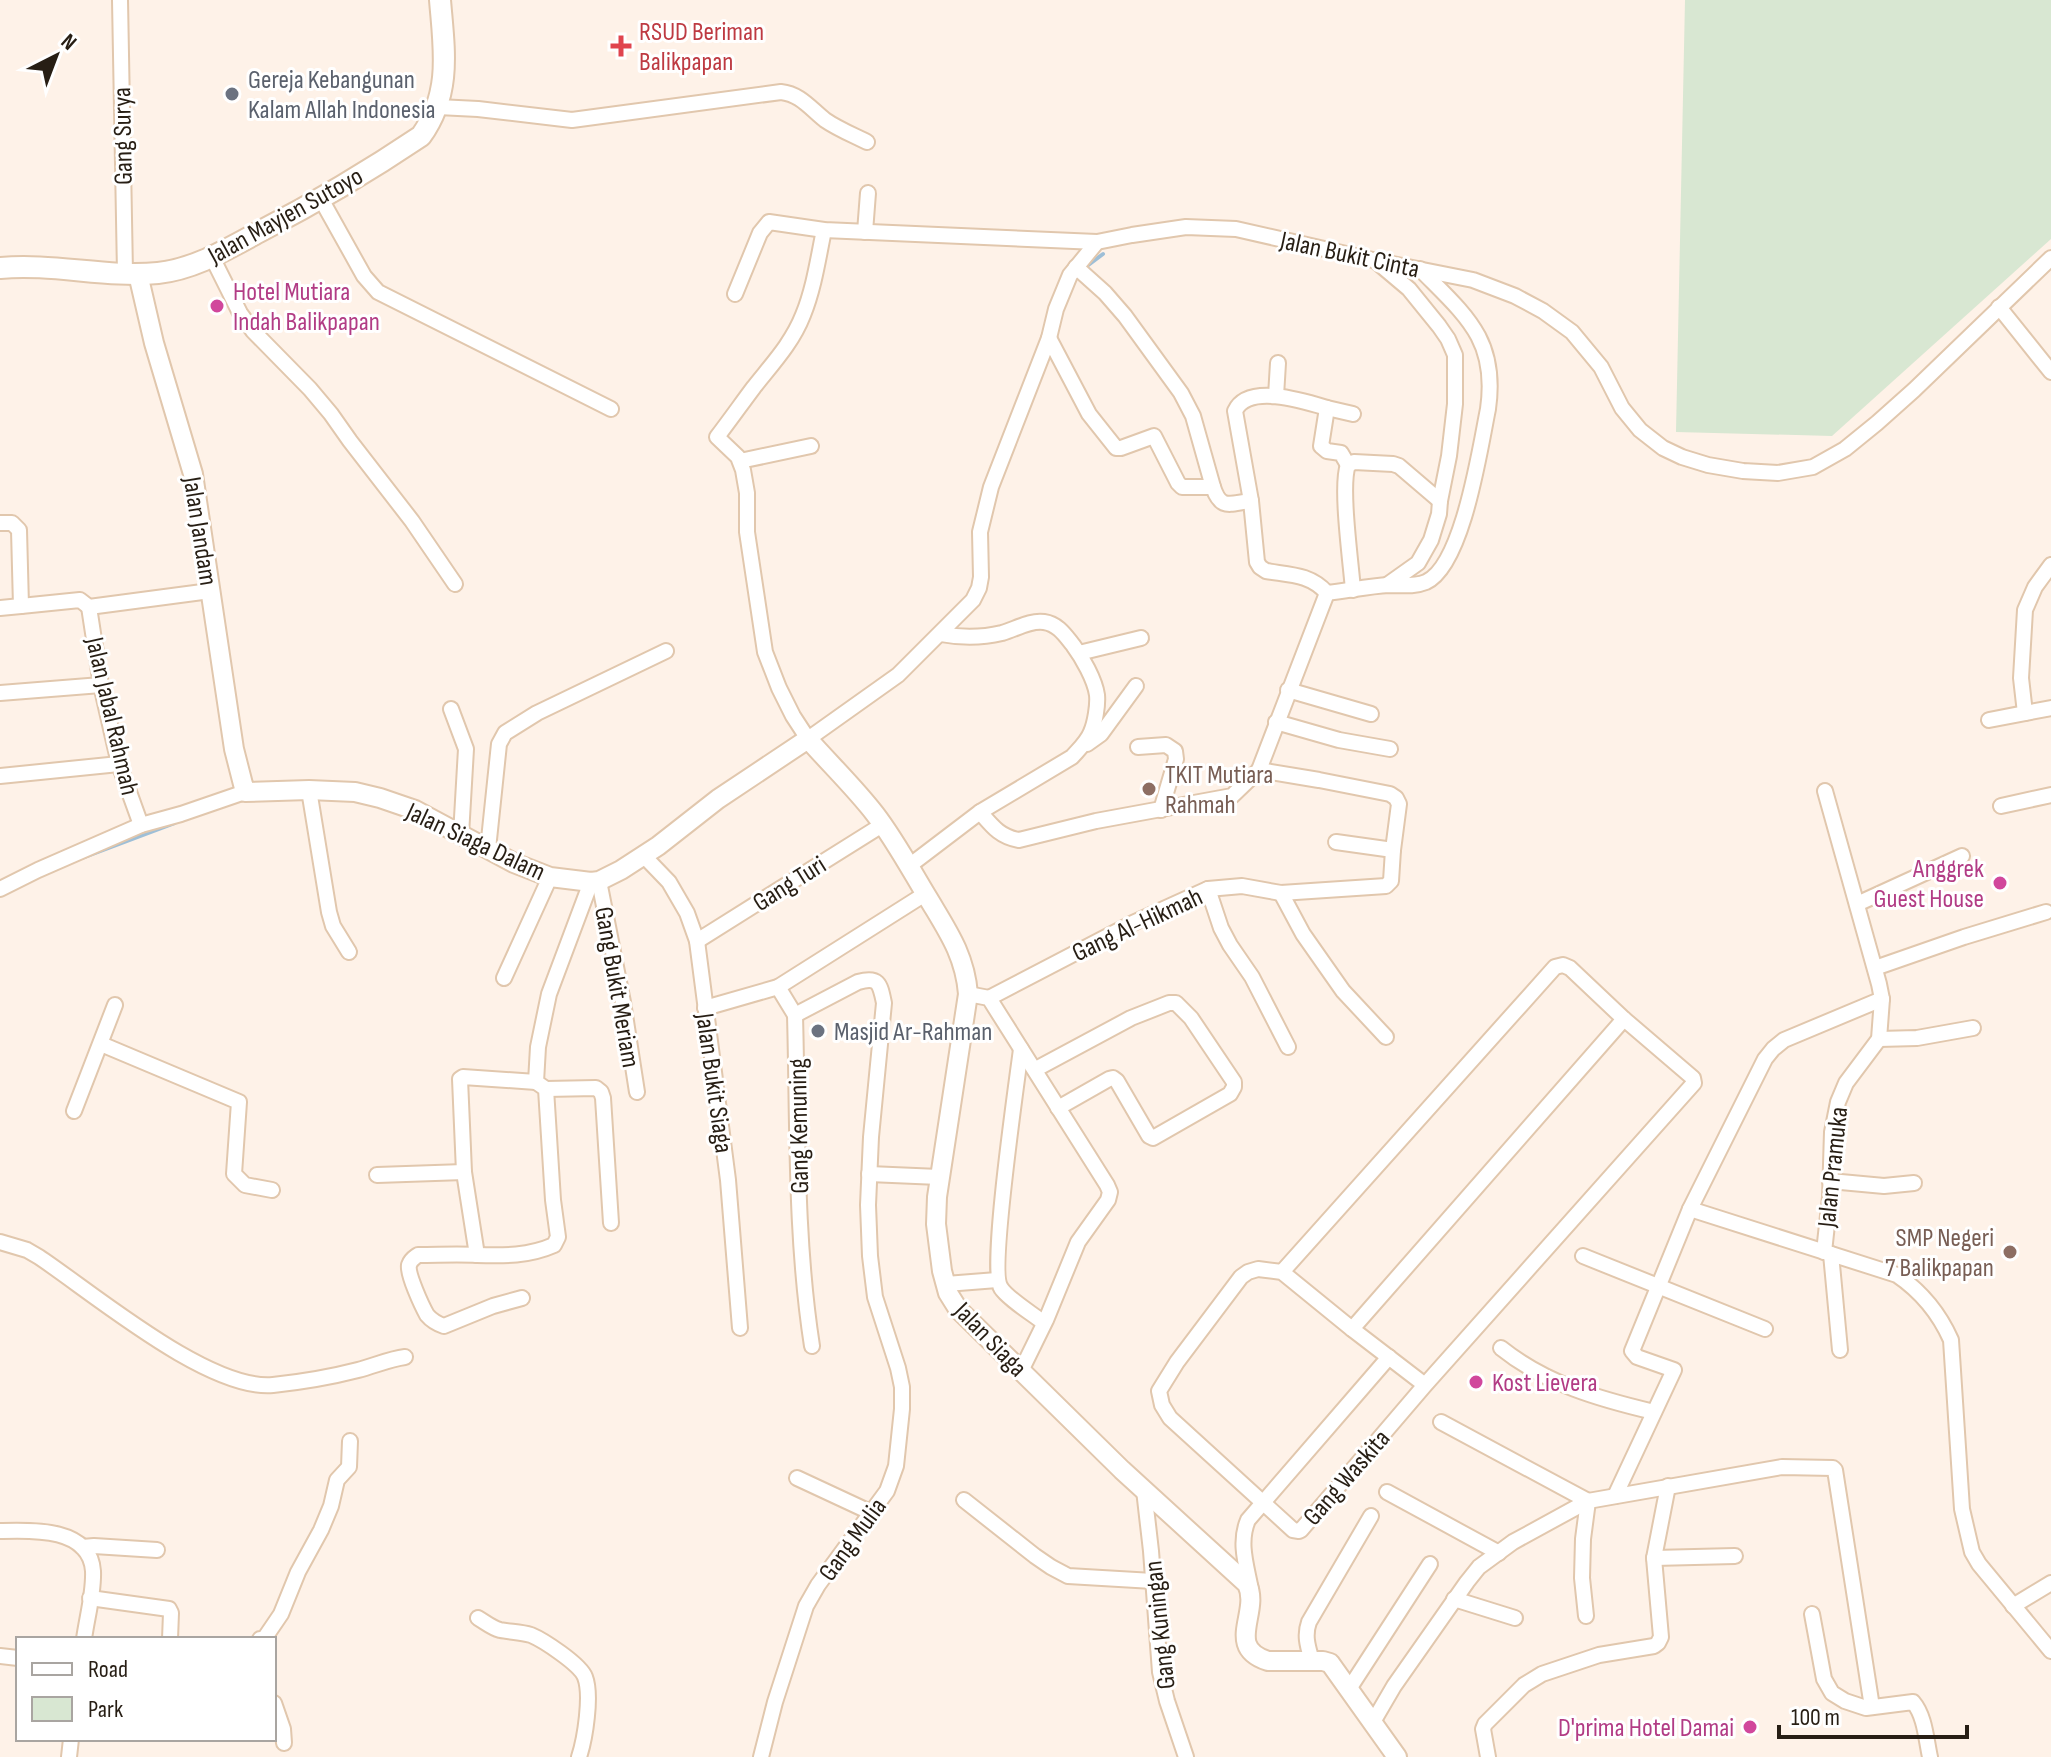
<svg xmlns="http://www.w3.org/2000/svg" width="2051" height="1757" font-family="'Sofia Sans Condensed',sans-serif">
	<rect width="100%" height="100%" fill="#fef2e8"/>
	<!-- green -->
	<path fill="#d8e7d2" d="M1685,0H2051V239L1832,436L1676,432Z"/>
	<g fill="none" stroke-linecap="round" stroke-linejoin="round">
		<!-- stream -->
		<g stroke="#9ebfd7" stroke-width="4">
			<path d="M1083,269L1103,254"/>
			<path d="M82,858L175,823"/>
		</g>
		<!-- minor casing -->
		<g stroke="#e1c7ad" stroke-width="18">
			<g id="minor">
				<path d="M120,0L125,273"/>
				<path d="M438,107L478,109L572,120L781,92C800,94 810,108 825,120C838,129 853,135 867,142"/>
				<path d="M321,199L364,276L378,292L611,409"/>
				<path d="M824,230C818,259 814,288 803,315C792,343 773,363 754,387C742,403 730,420 717,437L738,457L743,470L747,493V532L765,652L779,688L793,716L808,739L898,675L973,600L979,588L981,577L980,532L991,487L1049,338L1056,309L1070,275L1097,242L1132,235L1186,227L1236,229L1377,261L1473,280L1515,296L1543,311L1572,332L1601,367L1622,408L1640,430L1663,448L1682,457L1708,465L1743,471L1778,473L1813,467L1845,449L1877,423L1914,390L2051,258"/>
				<path d="M865,232L868,193"/>
				<path d="M212,257L240,313L253,331L310,389L331,414L350,441L412,521L455,584"/>
				<path d="M1377,262L1409,289L1439,326L1448,339L1455,355V404L1449,456L1440,501L1439,514L1431,540L1418,563L1387,585"/>
				<path d="M1076,267L1105,293L1125,316L1181,393L1193,416L1213,487"/>
				<path d="M735,294L760,233L769,222L824,230L1097,242"/>
				<path d="M1999,307L2051,372"/>
				<path d="M1049,338L1089,414L1116,448H1121L1154,436L1178,483L1182,487H1213C1221,511 1230,503 1251,501"/>
				<path d="M1276,396L1278,363"/>
				<path d="M1327,408L1353,414"/>
				<path d="M740,461L811,446"/>
				<path d="M0,523H12L19,530L21,606L80,600L89,607L210,591"/>
				<path d="M1353,590C1351,563 1340,486 1348,465L1354,462L1393,464L1399,466L1440,501"/>
				<path d="M1327,593C1347,591 1368,586 1389,585C1401,585 1414,587 1426,582C1463,565 1480,448 1488,409C1498,339 1465,315 1420,269"/>
				<path d="M89,607L101,685L119,764L141,825"/>
				<path d="M0,608L21,606"/>
				<path d="M1079,653L1141,638"/>
				<path d="M1288,690L1371,714"/>
				<path d="M0,693L101,685"/>
				<path d="M451,709L466,749L461,835"/>
				<path d="M2025,713L2021,678L2025,610L2035,587L2051,565"/>
				<path d="M1989,720L2051,708"/>
				<path d="M1276,722L1339,740L1390,749"/>
				<path d="M1087,744L1101,734L1136,686"/>
				<path d="M1138,747L1166,745L1175,751L1176,759L1161,810"/>
				<path d="M1259,770L1327,593C1310,574 1290,575 1266,571L1260,567L1257,562L1251,501L1235,411C1248,383 1304,401 1327,408L1321,446L1327,451L1341,453L1348,465"/>
				<path d="M0,776L119,764"/>
				<path d="M309,790L329,912L333,926L349,952"/>
				<path d="M2001,806L2051,795"/>
				<path d="M980,812C992,826 1000,837 1019,840L1096,821L1232,796L1259,770L1319,780L1390,794L1396,798L1399,804L1393,850L1391,881L1386,886L1281,893L1242,886L1208,889L1133,923L989,998"/>
				<path d="M1336,842L1393,850"/>
				<path d="M488,849L499,744L505,733L537,713L666,651"/>
				<path d="M643,855L669,882L687,913L697,941L728,1180L740,1328"/>
				<path d="M909,866L980,812L1072,757C1079,749 1087,742 1091,732C1095,723 1098,705 1097,695C1095,680 1082,657 1073,645C1065,635 1058,624 1044,622C1030,620 1016,629 1002,633C981,638 962,638 941,634"/>
				<path d="M599,881L623,1002L637,1092"/>
				<path d="M0,889L38,870L141,825L181,814L245,792"/>
				<path d="M1208,889L1221,928L1230,945L1252,977L1288,1047"/>
				<path d="M1281,893L1303,934L1343,991L1386,1037"/>
				<path d="M1857,904L1962,856"/>
				<path d="M697,941L882,825"/>
				<path d="M1875,968L1964,937L2046,912"/>
				<path d="M504,978L550,877"/>
				<path d="M778,987L795,1015C798,1125 795,1237 812,1346"/>
				<path d="M968,994L989,998L1107,1185L1110,1192L1108,1200L1078,1242L1046,1320L1021,1371"/>
				<path d="M1882,999L1784,1040L1773,1049L1765,1059L1690,1209L1897,1275C1922,1292 1939,1313 1951,1340L1962,1509L1972,1552L1979,1564L2051,1651"/>
				<path d="M705,1008L778,987L925,894"/>
				<path d="M1879,1039L1917,1038L1973,1028"/>
				<path d="M101,1044L239,1102L234,1174L245,1185L272,1190"/>
				<path d="M1021,1049C1017,1081 989,1272 1001,1288C1008,1299 1033,1314 1044,1323"/>
				<path d="M1036,1069L1131,1018L1169,1003H1176L1191,1018L1234,1082V1087L1230,1094L1153,1138L1149,1136L1117,1081L1113,1078L1109,1079L1058,1108"/>
				<path d="M546,1089L596,1088L601,1092L603,1098L611,1223"/>
				<path d="M74,1111L115,1005"/>
				<path d="M869,1174L939,1177"/>
				<path d="M377,1175L464,1172"/>
				<path d="M1830,1181L1884,1186L1914,1183"/>
				<path d="M0,1242L27,1250L39,1257C93,1293 209,1391 273,1385C301,1382 331,1377 358,1370C374,1366 389,1359 405,1357"/>
				<path d="M1824,1252L1830,1197L1832,1132L1838,1102L1846,1083L1879,1039L1882,999L1879,984L1825,791"/>
				<path d="M1831,1254L1840,1350"/>
				<path d="M477,1255L464,1172L460,1079L463,1077L536,1082"/>
				<path d="M1583,1256L1765,1329"/>
				<path d="M1282,1272L1555,967L1563,965L1570,968L1624,1019L1693,1078L1694,1083L1425,1385L1301,1530L1299,1531L1293,1530L1170,1418L1162,1405L1159,1391L1177,1362L1241,1277L1248,1272L1258,1269L1282,1272L1352,1329L1425,1385"/>
				<path d="M946,1284L997,1280"/>
				<path d="M522,1298L493,1306L444,1326C438,1324 432,1321 427,1315C422,1306 407,1274 409,1265C411,1259 414,1258 418,1255C438,1255 458,1254 477,1255C504,1256 529,1256 554,1245L558,1237L553,1200L546,1089L536,1082L538,1047L549,994L591,882"/>
				<path d="M1352,1329L1624,1019"/>
				<path d="M1501,1348C1546,1384 1599,1399 1654,1412"/>
				<path d="M1441,1422L1588,1501L1583,1539L1582,1578L1586,1616"/>
				<path d="M797,1478L870,1512"/>
				<path d="M1144,1490L1151,1551L1160,1672L1167,1701L1186,1757"/>
				<path d="M1387,1492L1499,1553"/>
				<path d="M1615,1496L1674,1370L1637,1357L1632,1351L1690,1209"/>
				<path d="M964,1500L1035,1556L1051,1567L1068,1576L1153,1581"/>
				<path d="M0,1531C31,1530 90,1527 93,1571C94,1593 87,1617 84,1639"/>
				<path d="M82,1547L94,1546L157,1550"/>
				<path d="M1654,1558L1735,1556"/>
				<path d="M1251,1590C1247,1567 1238,1543 1248,1520L1389,1357"/>
				<path d="M90,1598L169,1609L171,1613L170,1639"/>
				<path d="M1454,1599L1515,1618"/>
				<path d="M2013,1606L2051,1583"/>
				<path d="M1812,1614L1824,1679L1832,1693L1845,1701L1866,1708L1913,1702C1925,1716 1926,1739 1930,1757"/>
				<path d="M478,1618C485,1622 492,1628 500,1630C510,1632 521,1632 531,1635C543,1640 580,1664 585,1677C592,1695 585,1739 579,1757"/>
				<path d="M260,1639H264L281,1614L298,1572L321,1530L331,1506L337,1480L349,1467L350,1441"/>
				<path d="M0,1656L18,1658"/>
				<path d="M1312,1661C1308,1647 1304,1636 1309,1622L1371,1516"/>
				<path d="M1349,1689L1430,1564"/>
				<path d="M274,1703L283,1729L284,1743"/>
				<path d="M1373,1722L1394,1686L1467,1582L1479,1567L1513,1542L1588,1501L1782,1467L1833,1468L1835,1470L1872,1707"/>
				<path d="M69,1757L71,1739"/>
				<path d="M761,1757L775,1702L806,1606L818,1585L887,1491L896,1466L902,1409V1387L898,1368L875,1297L870,1256L868,1205L871,1137L884,1003C880,984 879,976 858,982L795,1015"/>
				<path d="M1488,1757L1483,1729L1485,1724L1524,1685L1542,1674L1599,1655L1654,1646L1658,1643L1661,1637L1654,1558L1668,1486"/>
			</g>
		</g>
		<!-- tertiary casing -->
		<g stroke="#e1c7ad" stroke-width="22">
			<path id="tertiary" d="M138,274L154,343L193,474L234,749L245,792L309,790L355,792L380,798L415,810L514,863L550,877L591,882L599,881L621,870L658,846L718,799L808,739C830,764 855,788 875,814C895,840 911,870 928,898C947,930 965,955 968,994L937,1197L936,1224L942,1271L948,1293L958,1309L1122,1470L1247,1584C1261,1612 1224,1647 1268,1661H1323L1330,1663L1397,1757"/>
		</g>
		<!-- secondary casing -->
		<g stroke="#e1c7ad" stroke-width="24">
			<path id="secondary" d="M0,268C53,263 106,278 158,273C195,269 227,249 259,232C315,203 369,171 421,136C452,93 444,49 440,0"/>
		</g>
		<!-- minor -->
		<use href="#minor" stroke="#fff" stroke-width="14"/>
		<!-- tertiary -->
		<use href="#tertiary" stroke="#fff" stroke-width="18"/>
		<!-- secondary -->
		<use href="#secondary" stroke="#fff" stroke-width="20"/>
	</g>
	<!-- markers -->
	<path fill="#e0444e" stroke="#fff" stroke-width="3" d="M617 34h8v8h8v8h-8v8h-8v-8h-8v-8h8z"/>
	<g fill="#6b7280" stroke="#fff" stroke-width="3">
		<circle cx="232" cy="94" r="8"/>
		<circle cx="818" cy="1031" r="8"/>
	</g>
	<g fill="#d1479c" stroke="#fff" stroke-width="3">
		<circle cx="217" cy="306" r="8"/>
		<circle cx="2000" cy="883" r="8"/>
		<circle cx="1476" cy="1382" r="8"/>
		<circle cx="1750" cy="1727" r="8"/>
	</g>
	<g fill="#8d6e63" stroke="#fff" stroke-width="3">
		<circle cx="1149" cy="789" r="8"/>
		<circle cx="2010" cy="1252" r="8"/>
	</g>
	<g text-anchor="middle" stroke-width="6" stroke-linejoin="round" paint-order="stroke">
		<!-- health labels -->
		<g font-size="26" fill="#be3a42" stroke="#fff" text-anchor="start">
			<text x="639" y="40">RSUD Beriman<tspan x="639" dy="30">Balikpapan</tspan></text>
		</g>
		<!-- worship labels -->
		<g font-size="26" fill="#5b616d" stroke="#fff" text-anchor="start">
			<text x="248" y="88">Gereja Kebangunan<tspan x="248" dy="30">Kalam Allah Indonesia</tspan></text>
			<text x="834" y="1040">Masjid Ar-Rahman</text>
		</g>
		<!-- street labels -->
		<g font-size="26" fill="#271e14" stroke="#fff">
			<text transform="translate(122 136) rotate(-91)" y="9">Gang Surya</text>
			<text transform="translate(285 215) rotate(-29)" y="9">Jalan Mayjen Sutoyo</text>
			<text transform="translate(1350 254) rotate(12)" y="9">Jalan Bukit Cinta</text>
			<text transform="translate(201 531) rotate(81)" y="9">Jalan Jandam</text>
			<text transform="translate(113 716) rotate(77)" y="9">Jalan Jabal Rahmah</text>
			<text transform="translate(476 841) rotate(25)" y="9">Jalan Siaga Dalam</text>
			<text transform="translate(789 883) rotate(-32)" y="9">Gang Turi</text>
			<text transform="translate(1137 924) rotate(-25)" y="9">Gang Al-Hikmah</text>
			<text transform="translate(618 987) rotate(80)" y="9">Gang Bukit Meriam</text>
			<text transform="translate(715 1083) rotate(82)" y="9">Jalan Bukit Siaga</text>
			<text transform="translate(798 1126) rotate(-91)" y="9">Gang Kemuning</text>
			<text transform="translate(1832 1167) rotate(-84)" y="9">Jalan Pramuka</text>
			<text transform="translate(991 1339) rotate(46)" y="9">Jalan Siaga</text>
			<text transform="translate(1346 1477) rotate(-49)" y="9">Gang Waskita</text>
			<text transform="translate(852 1539) rotate(-54)" y="9">Gang Mulia</text>
			<text transform="translate(1159 1625) rotate(-96)" y="9">Gang Kuningan</text>
		</g>
		<!-- hotel labels -->
		<g font-size="26" fill="#b23c85" stroke="#fff" text-anchor="start">
			<text x="233" y="300">Hotel Mutiara<tspan x="233" dy="30">Indah Balikpapan</tspan></text>
			<text x="1984" y="877" text-anchor="end">Anggrek<tspan x="1984" dy="30">Guest House</tspan></text>
			<text x="1492" y="1391">Kost Lievera</text>
			<text x="1734" y="1736" text-anchor="end">D'prima Hotel Damai</text>
		</g>
		<!-- education labels -->
		<g font-size="26" fill="#785e54" stroke="#fff" text-anchor="start">
			<text x="1165" y="783">TKIT Mutiara<tspan x="1165" dy="30">Rahmah</tspan></text>
			<text x="1994" y="1246" text-anchor="end">SMP Negeri<tspan x="1994" dy="30">7 Balikpapan</tspan></text>
		</g>
	</g>
	<!-- legend -->
	<rect x="16" y="1637" width="260" height="104" fill="#ffffff" stroke="#a9a5a1" stroke-width="2"/>
	<rect x="32" y="1663" width="40" height="12" fill="#ffffff" stroke="#a9a5a1" stroke-width="2"/>
	<text x="88" y="1677" font-size="24" fill="#271e14">Road</text>
	<rect x="32" y="1697" width="40" height="24" fill="#d8e7d2" stroke="#a9a5a1" stroke-width="2"/>
	<text x="88" y="1717" font-size="24" fill="#271e14">Park</text>
	<!-- north arrow -->
	<g transform="translate(56 56) rotate(42)" stroke="#ffffff" stroke-width="6" paint-order="stroke">
	<path d="M0-6L14 30L0 20L-14 30Z" fill="#271e14"/>
	<text y="-12" font-size="22" font-weight="bold" text-anchor="middle" fill="#271e14">N</text>
	</g>
	<!-- scale -->
	<path d="M1779 1725v12h188v-12" fill="none" stroke="#271e14" stroke-width="4"/>
	<text x="1791" y="1725" font-size="24" fill="#271e14" stroke="#ffffff" stroke-width="6" paint-order="stroke">100 m</text>
</svg>
